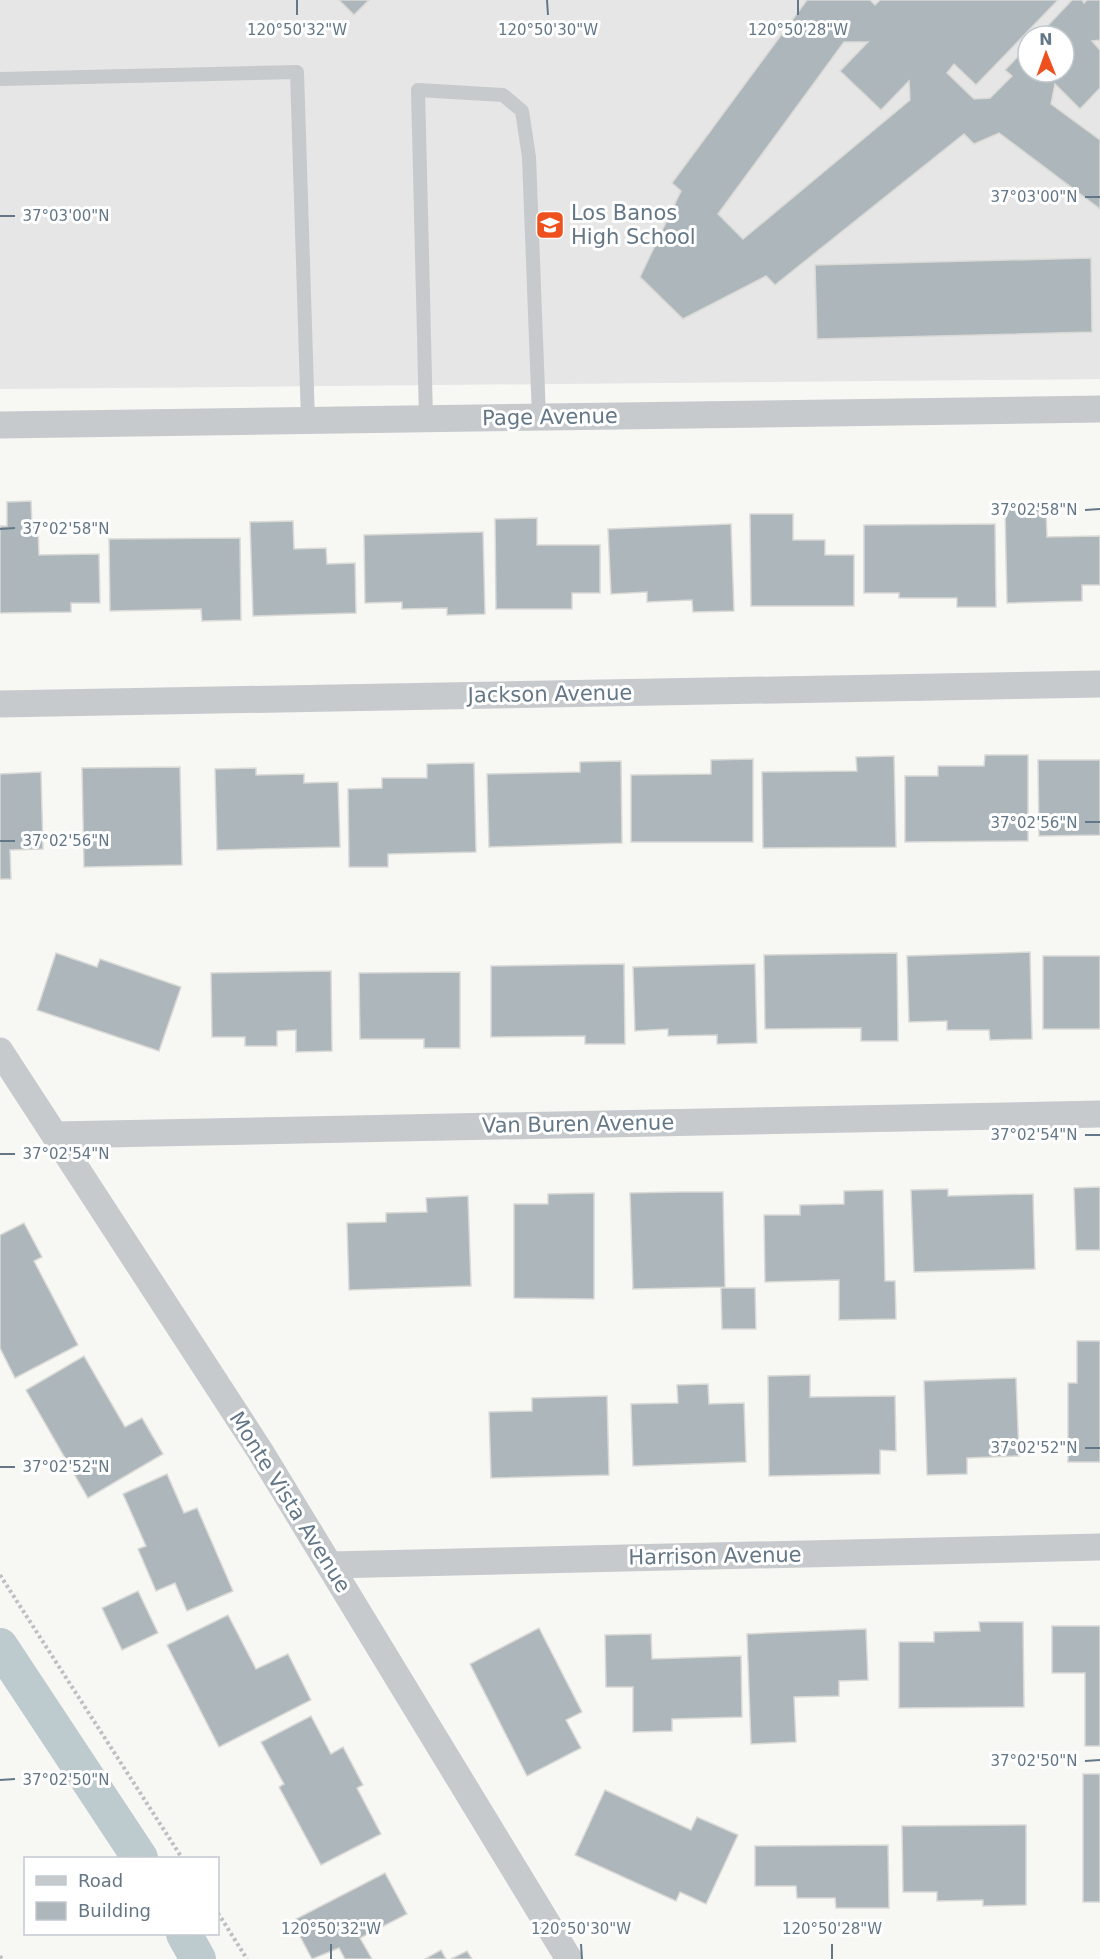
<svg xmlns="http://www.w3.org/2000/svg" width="1100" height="1959" font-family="'DejaVu Sans',sans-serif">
	<rect width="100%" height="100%" fill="#f7f7f4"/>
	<!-- built -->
	<path fill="#e5e6e5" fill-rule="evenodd" d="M0,0H1100V379L0,389ZM1028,36H1064V72H1028Z"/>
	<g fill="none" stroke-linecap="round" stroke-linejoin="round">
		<!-- canal -->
		<g stroke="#bdcace" stroke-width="36">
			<path d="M0,1646L140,1858"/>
			<path d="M184,1934L198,1959"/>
		</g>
	</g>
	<!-- building -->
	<g fill="#adb6bb" stroke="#d9d9d6" stroke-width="1.5" fill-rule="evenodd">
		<path d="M339,0H369L354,15Z"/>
		<path d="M807,0H870L875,5L880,0H1058L976,85L954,64L947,73L974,99L990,98L1012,76L1005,70L1028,46V72H1064V36H1038L1072,0H1082L1084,3L1087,0H1100V40L1092,41L1100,50V88L1080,109L1055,84L1051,104L1100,140V209L999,133L974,144L964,134L775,285L766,276L683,319L640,277L681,191L672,183ZM844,42H868L840,71L881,110L909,81L910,100L743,239L718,214Z"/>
		<path d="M1091,258L1092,332L817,339L815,265Z"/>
		<path d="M31,501L32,526H38L39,555L99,554L100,603H71V612L0,613V526H7V502Z"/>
		<path d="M1046,509L1047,537L1100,536V585H1082V601L1007,603L1005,510Z"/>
		<path d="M750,514H793V540H825V555H854V606H751Z"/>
		<path d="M537,518V545H600V593H572V609H496L495,519Z"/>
		<path d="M293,521L294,549L326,548L327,564L355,563L356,613L253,616L250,522Z"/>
		<path d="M731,524L734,611L693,612L692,600L647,602V592L611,594L608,529Z"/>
		<path d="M995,524L996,607H957V598H899V593H864V525Z"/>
		<path d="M483,532L485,614L447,615V608L402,609V602L365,603L364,535Z"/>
		<path d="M240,538L241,620L202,621L201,609L110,611L109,539Z"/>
		<path d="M985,755H1028V841L905,842V776H938V766H984Z"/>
		<path d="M894,756L896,847L763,848L762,772L857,771L856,757Z"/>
		<path d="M753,759V842H631V775L711,774V760Z"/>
		<path d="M1038,760H1100V835L1039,836Z"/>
		<path d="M621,761L622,843L489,847L487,774L580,772V762Z"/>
		<path d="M474,763L476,852L388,854V867H349L348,789L382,788V778H427V764Z"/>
		<path d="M180,767L182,865L84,867L82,768Z"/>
		<path d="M256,768V775L304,774V783L338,782L340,847L217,850L215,769Z"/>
		<path d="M41,772L43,849L10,850L11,879H0V774Z"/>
		<path d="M1030,952L1032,1039L990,1040L989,1030H947V1021L909,1022L907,956Z"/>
		<path d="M56,953L97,967L100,959L181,987L159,1051L37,1010Z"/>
		<path d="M897,953L898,1041H861V1028L765,1029L764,955Z"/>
		<rect x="1043" y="956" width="57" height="73"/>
		<path d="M624,964L625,1044H585V1036L491,1037V966Z"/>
		<path d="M755,964L757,1043L717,1044V1035L668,1036V1029L635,1031L633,967Z"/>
		<path d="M331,971L332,1051L296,1052V1030L277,1031V1046H245V1037H212L211,973Z"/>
		<path d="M460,972V1048H424V1039H360L359,973Z"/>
		<path d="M1100,1187V1250H1076L1074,1188Z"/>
		<path d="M948,1189V1196L1033,1194L1035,1269L914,1272L911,1190Z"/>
		<path d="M883,1190L885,1281H895L896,1319L839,1320V1280L765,1282L764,1215H800V1205L844,1204V1191Z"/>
		<path d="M679,1192H723L725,1287L633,1289L630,1193Z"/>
		<path d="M594,1193V1299L514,1298V1204H548V1194Z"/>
		<path d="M468,1196L471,1286L349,1290L347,1223L386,1222V1213L427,1212L426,1198Z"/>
		<path d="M24,1223L42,1257L34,1261L78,1345L15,1378L0,1348V1235Z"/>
		<path d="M721,1288H755L756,1329H722Z"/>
		<path d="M1077,1341H1100V1462H1068V1383H1077Z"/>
		<path d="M84,1356L125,1427L142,1418L163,1454L88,1498L26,1390Z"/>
		<path d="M810,1375V1397L895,1396L896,1451L880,1450V1474L769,1476L768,1376Z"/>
		<path d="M1016,1378L1019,1456L967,1458V1474L927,1475L924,1381Z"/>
		<path d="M708,1384L709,1404L744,1403L746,1462L633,1466L631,1404L678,1403L677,1385Z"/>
		<path d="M607,1396L609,1475L491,1478L489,1412L532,1411V1398Z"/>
		<path d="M167,1474L184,1513L197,1508L233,1591L187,1611L175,1583L156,1591L138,1549L146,1546L123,1494Z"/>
		<path d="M138,1591L158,1633L122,1650L102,1608Z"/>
		<path d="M228,1615L256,1669L288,1654L311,1700L219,1747L167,1645Z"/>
		<path d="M979,1622H1023L1024,1707L899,1708V1642H934V1632L980,1631Z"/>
		<path d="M1052,1626H1100V1746H1085V1673H1052Z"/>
		<path d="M539,1628L582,1712L566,1720L581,1748L527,1776L470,1664Z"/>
		<path d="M866,1629L868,1680L839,1681V1696L794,1697L796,1742L751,1744L747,1634Z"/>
		<path d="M651,1634L652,1659L741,1656L742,1717L672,1719V1731L633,1732V1687H606L605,1635Z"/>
		<path d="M311,1716L331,1754L343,1747L363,1785L357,1788L381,1834L321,1865L279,1787L284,1784L261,1742Z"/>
		<rect x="1083" y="1774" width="17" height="128"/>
		<path d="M605,1790L691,1830L697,1817L738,1835L706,1904L680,1892L676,1901L575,1855Z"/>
		<path d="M1026,1825V1905L983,1906V1900L937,1901V1892H903L902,1826Z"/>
		<path d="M888,1845L889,1908H836L835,1898H797L796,1886H755V1846Z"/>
		<path d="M385,1873L407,1914L360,1938L372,1959H345L339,1948L312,1959L292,1921Z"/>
		<path d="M441,1950L446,1959H425Z"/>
		<path d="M467,1951L472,1959H451Z"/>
	</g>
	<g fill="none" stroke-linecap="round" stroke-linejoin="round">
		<!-- path -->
		<g stroke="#bdc0c2" stroke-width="4" stroke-dasharray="3 3" stroke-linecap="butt">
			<path d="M0,1575L182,1858"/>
			<path d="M218,1913L247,1959"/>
			<path d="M0,1956L2,1959"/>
		</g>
		<!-- lane -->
		<g stroke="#c6cacd" stroke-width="14">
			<path d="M0,79L297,72L308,421"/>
			<path d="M426,419L418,90L503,95L522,111L529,157L539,417"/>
		</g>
		<!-- street -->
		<g stroke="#c6cacd" stroke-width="27">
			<path d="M0,425L1100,409"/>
			<path d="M0,704L1100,684"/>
			<path d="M0,1051L260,1451L569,1959"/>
			<path d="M55,1135L1100,1114"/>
			<path d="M330,1565L1100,1547"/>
		</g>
	</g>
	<!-- ticks -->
	<path fill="none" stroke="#647787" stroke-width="2" d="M297,0V15M547,0L548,15M798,0V15M1085,197H1100M0,216H15M1085,510L1100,509M0,529L15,528M1085,822H1100M0,841H15M1085,1135H1100M0,1154H15M1085,1448H1100M0,1467H15M1085,1761L1100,1760M0,1780L15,1779M331,1944V1959M581,1944L582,1959M832,1944V1959"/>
	<!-- icons -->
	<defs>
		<g id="school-square" transform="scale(1.5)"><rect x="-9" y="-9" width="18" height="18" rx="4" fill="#ee511d" stroke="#fff"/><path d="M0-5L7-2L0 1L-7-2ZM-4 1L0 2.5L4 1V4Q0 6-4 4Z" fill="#fff"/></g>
	</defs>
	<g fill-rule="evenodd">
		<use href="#school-square" x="550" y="225"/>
	</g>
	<g text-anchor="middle" stroke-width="6" stroke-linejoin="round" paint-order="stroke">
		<!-- poi labels -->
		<g font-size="21" fill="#647787" stroke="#fff" text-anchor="start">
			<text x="571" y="220">Los Banos<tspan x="571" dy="24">High School</tspan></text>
		</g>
		<!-- street labels -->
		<g font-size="21" fill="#647787" stroke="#fff">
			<text transform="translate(550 417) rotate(-1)" y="7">Page Avenue</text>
			<text transform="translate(550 694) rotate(-1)" y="7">Jackson Avenue</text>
			<text transform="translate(578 1124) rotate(-1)" y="7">Van Buren Avenue</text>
			<text transform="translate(290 1502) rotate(58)" y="7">Monte Vista Avenue</text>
			<text transform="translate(715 1556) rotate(-1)" y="7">Harrison Avenue</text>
		</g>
	</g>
	<g font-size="15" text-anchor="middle" fill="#647787" stroke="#fff" stroke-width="6" stroke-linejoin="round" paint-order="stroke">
		<text x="297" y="35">120°50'32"W</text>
		<text x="548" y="35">120°50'30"W</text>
		<text x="798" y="35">120°50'28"W</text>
		<text x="1034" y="202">37°03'00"N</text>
		<text x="66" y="221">37°03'00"N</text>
		<text x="1034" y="515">37°02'58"N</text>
		<text x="66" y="534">37°02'58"N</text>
		<text x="1034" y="828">37°02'56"N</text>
		<text x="66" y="846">37°02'56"N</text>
		<text x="1034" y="1140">37°02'54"N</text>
		<text x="66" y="1159">37°02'54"N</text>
		<text x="1034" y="1453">37°02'52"N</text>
		<text x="66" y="1472">37°02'52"N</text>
		<text x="1034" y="1766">37°02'50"N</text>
		<text x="66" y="1785">37°02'50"N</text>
		<text x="331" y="1934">120°50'32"W</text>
		<text x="581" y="1934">120°50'30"W</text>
		<text x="832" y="1934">120°50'28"W</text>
	</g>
	<!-- legend -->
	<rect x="24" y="1857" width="195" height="78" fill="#ffffff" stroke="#c1c9cf" stroke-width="1.5"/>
	<rect x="36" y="1876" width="30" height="9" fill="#c6cacd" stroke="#c1c9cf" stroke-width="1.5"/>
	<text x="78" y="1887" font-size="18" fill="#647787">Road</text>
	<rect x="36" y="1902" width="30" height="18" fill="#adb6bb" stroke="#c1c9cf" stroke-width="1.5"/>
	<text x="78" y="1917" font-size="18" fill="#647787">Building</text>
	<!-- north arrow -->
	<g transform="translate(1046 54) rotate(359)"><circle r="28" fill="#ffffff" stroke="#c1c9cf" stroke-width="1.5"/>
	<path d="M0-4.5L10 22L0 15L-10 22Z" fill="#ee511d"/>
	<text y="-9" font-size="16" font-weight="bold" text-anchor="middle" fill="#647787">N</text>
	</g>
</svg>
